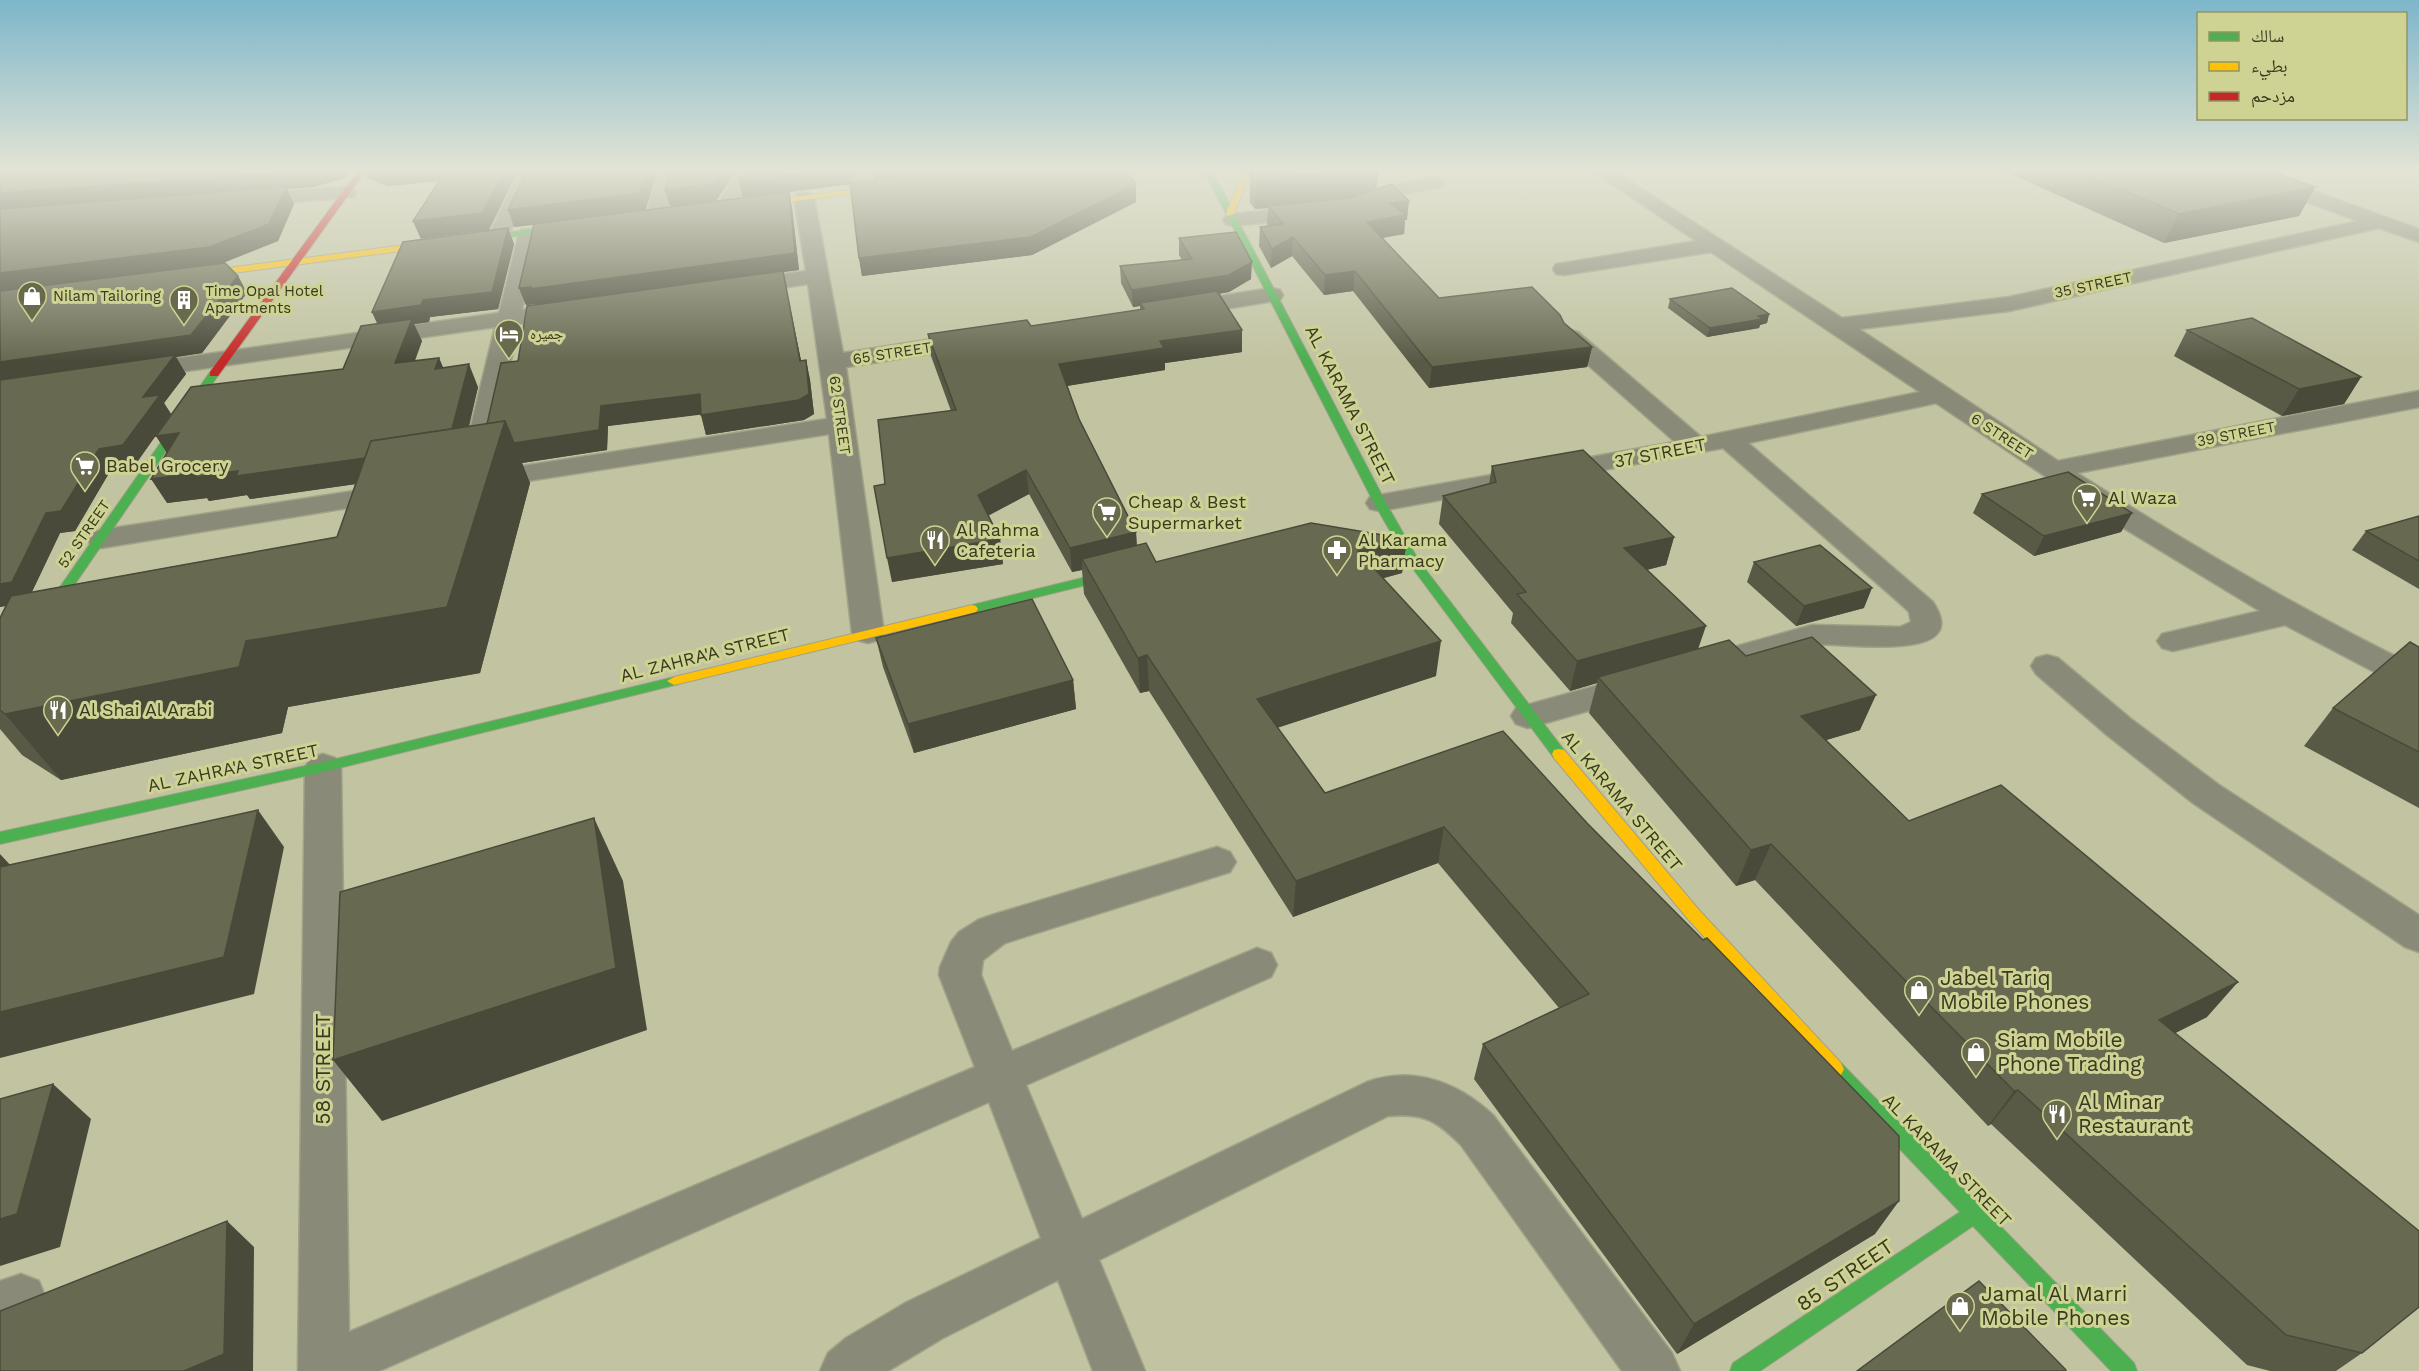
<svg xmlns="http://www.w3.org/2000/svg" width="2419" height="1371" font-family="'Work Sans','Noto Naskh Arabic',sans-serif">
	<rect width="100%" height="100%" fill="#c1c3a1"/>
	<g fill="none" stroke-linecap="round" stroke-linejoin="round">
		<!-- street casing -->
		<g stroke="#a1a287" stroke-width="3">
			<g id="street">
				<path d="M520,169H538L508,237L505,241L498,243L491,241L488,237Z"/>
				<path d="M659,169H677L665,217L662,221H648L645,217Z"/>
				<path d="M739,169H757L732,212H718L715,208Z"/>
				<path d="M855,169H873L872,190L869,194H855L852,190Z"/>
				<path d="M1590,169H1611L1842,318L2009,297L2358,221L2228,173L2226,169H2252L2419,229V242L2379,228L2009,311L1859,329L2058,461L2419,391V407L2077,473C2188,544 2301,610 2419,668V692L2407,689L2285,625L2173,651L2162,648L2157,641L2162,634L2260,611L2112,521L1936,403L1748,443L1933,602C1976,666 1839,641 1812,645C1776,652 1738,668 1702,678L1691,675L1686,667L1691,659L1812,625L1900,627L1911,622L1909,612L1903,606L1723,448L1380,511L1370,509L1366,503L1370,497L1380,495L1675,442L1562,342L1558,337L1562,332L1570,330L1578,332L1701,437L1920,392L1711,252L1564,275L1556,274L1553,269L1556,264L1564,263L1696,241Z"/>
				<path d="M1435,177L1442,179L1445,183L1442,187L1404,194L1348,214L1233,226L1226,224L1223,220L1226,216L1233,214L1345,202L1393,185Z"/>
				<path d="M346,187L353,189L356,193L353,197L246,206L239,204L236,200L239,196L246,194Z"/>
				<path d="M804,192L811,194L814,198L843,353L973,333L981,335L985,340L981,345L973,347L846,367L884,633L879,640L868,643L857,640L852,633L829,434L483,488L473,486L469,480L473,475L464,473L461,467L495,327L137,378L128,376L125,371L128,366L137,364L499,313L519,233L522,229H536L539,233L522,310L570,303L578,305L581,310L578,315L570,317L519,324L487,467L484,472L827,419L808,284L740,294L732,292L729,287L732,282L740,280L806,271L794,198L797,194Z"/>
				<path d="M1272,288L1280,290L1283,295L1280,300L1182,316L1174,314L1171,309L1174,304L1182,302Z"/>
				<path d="M393,485L403,487L407,493L403,499L101,548L91,545L87,539L91,533L101,530Z"/>
				<path d="M2047,655L2058,658L2131,719L2219,785L2419,915V952L2405,947L2193,803L2107,735L2036,674L2031,666L2036,658Z"/>
				<path d="M1635,675L1647,678L1652,686L1647,694L1528,728L1516,724L1511,716L1516,708Z"/>
				<path d="M323,754L335,758L341,767L349,1332L975,1067L939,975L940,967L951,942L959,932L978,920L992,915L1217,847L1230,852L1236,862L1230,872L1005,943L983,960L981,975L1012,1051L1257,948L1271,953L1277,965L1271,977L1026,1085L1082,1219L1367,1082C1414,1065 1459,1083 1493,1115L1672,1353L1680,1371H1622L1461,1145C1436,1120 1424,1113 1388,1116L1099,1260L1145,1371H1093L1058,1280L943,1338L888,1371H820L828,1353L846,1338L907,1302L1041,1238L989,1102L379,1371H298L305,767L311,758Z"/>
				<path d="M21,1274L39,1281L46,1299L39,1317L0,1331V1281Z"/>
			</g>
		</g>
		<!-- fast casing -->
		<g stroke="#a1a287" stroke-width="2">
			<g id="fast">
				<path d="M1203,169H1211L1386,503L1419,561L1564,750L1566,754L1564,758H1554L1408,562L1374,503Z"/>
				<path d="M577,224H580V228L467,243L463,240L467,237Z"/>
				<path d="M214,371L219,374L5,686L0,687V673L210,372Z"/>
				<path d="M1127,567L1133,571L1131,574L972,613L966,609L972,605Z"/>
				<path d="M674,677L679,678L681,681L679,684L323,772L0,844V832L323,762Z"/>
				<path d="M1835,1061L1841,1063L2134,1363L2137,1371H2111L1973,1226L1760,1371H1730L1733,1363L1960,1212L1829,1075L1826,1069L1829,1063Z"/>
			</g>
		</g>
		<!-- slow casing -->
		<g stroke="#a1a287" stroke-width="2">
			<g id="slow">
				<path d="M1251,169H1259L1247,182L1234,214L1227,216L1226,214L1239,181Z"/>
				<path d="M896,184H899V188L747,207L743,205L747,203Z"/>
				<path d="M467,237L470,238V242L188,279L184,276L188,273Z"/>
				<path d="M972,605L976,606L978,609L976,612L674,685L667,681L674,677Z"/>
				<path d="M1559,749L1564,750L1699,910L1841,1063L1844,1069L1841,1075L1835,1077L1829,1075L1688,919L1554,758L1552,754L1554,750Z"/>
			</g>
		</g>
		<!-- jam casing -->
		<g stroke="#a1a287" stroke-width="2">
			<path id="jam" d="M359,169H367L218,376H210V372Z"/>
		</g>
		<!-- street -->
		<use href="#street" fill="#898a77" fill-rule="evenodd"/>
		<!-- fast -->
		<use href="#fast" fill="#4caf50" fill-rule="evenodd"/>
		<!-- slow -->
		<use href="#slow" fill="#ffc107" fill-rule="evenodd"/>
		<!-- jam -->
		<use href="#jam" fill="#c62828" fill-rule="evenodd"/>
	</g>
	<!-- wall -->
	<g fill="#595a46">
		<path d="M0,169L345,178L313,187L287,189L294,204L278,241L222,263L238,276L247,293L202,353L176,357L186,374L164,403L171,414L135,465L112,468L75,531L60,533L32,592L337,537L355,484L250,499L247,495L209,501L207,498L167,503V453L156,436L343,369L377,323L372,312L508,228L514,244L498,309L430,317L429,322L414,324L422,341L414,361L439,358L443,368L478,387L469,427L487,424L518,361L536,305V304L526,305L519,288L534,225L514,227L528,169H658L645,210L743,198L739,181L855,169L851,183L874,180L873,169H1123L1136,184V202L1032,255L862,276L859,258L850,184L789,192L792,208L799,270L783,272L801,361L806,360L810,380L814,414L804,420L706,435L701,414L608,426L607,450L522,463L530,483L480,673L288,707L282,733L61,780L22,755L0,729V618L6,606L0,607Z"/>
		<path d="M364,169H447L421,239L413,221L439,181L387,186L368,178Z"/>
		<path d="M1258,169H1378L1376,189L1407,220H1405L1404,234L1382,238L1439,298L1564,323L1592,347L1587,367L1429,388L1353,291L1324,295L1292,256L1271,268L1259,246L1260,227L1268,226L1267,225L1268,208L1255,209L1250,203V173Z"/>
		<path d="M2000,169H2265L2315,187L2299,216L2164,243Z"/>
		<path d="M1179,238L1251,279L1229,292L1219,294L1242,352L1165,363V370L1067,386L1079,419L1136,532L1137,546L1156,562L1407,539L1402,573L1383,578L1436,676L1277,728L1325,793L1503,731L1875,1234L1677,1354L1474,1079L1483,1044L1559,1008L1438,863L1293,917L1149,691L1140,693L1084,594L1082,570L1072,572L1029,494L988,516L1000,539L1003,564L892,582L885,484L951,411L931,356L928,334L1031,326L1140,310V306L1133,307L1121,283L1120,266L1182,260L1179,255Z"/>
		<path d="M1670,299L1769,314L1767,323L1760,325L1759,328L1707,337L1668,308Z"/>
		<path d="M2187,330L2361,377L2344,404L2282,416L2174,356Z"/>
		<path d="M1492,466L1674,537L1666,565L1647,570L1698,649L1746,656L1860,730L1826,740L1909,821L2207,1017L2175,1033L2362,1353L2336,1371H2270L2247,1365L1991,1124L1988,1126L1755,880L1736,886L1589,713L1597,683L1570,691L1511,623L1513,613L1439,524L1443,496L1489,484Z"/>
		<path d="M1982,494L2132,513L2121,532L2034,556L1973,513Z"/>
		<path d="M2419,516V589L2352,550L2366,531Z"/>
		<path d="M1754,562L1864,608L1796,626L1747,582Z"/>
		<path d="M876,638L1073,680L1076,709L914,753L883,667Z"/>
		<path d="M2419,647V808L2304,746L2333,708Z"/>
	</g>
	<!-- shaded-wall -->
	<g fill="#494a39">
		<path d="M314,169H352L345,178L313,187L287,189L294,204L278,241L218,265L0,292V193Z"/>
		<path d="M396,169H447L439,181L387,186L381,170Z"/>
		<path d="M505,169H519L489,230L421,239L413,221Z"/>
		<path d="M648,169H658L645,211L514,227L508,210Z"/>
		<path d="M723,169H738L716,201L670,207L665,190Z"/>
		<path d="M839,169H855L851,184L789,192L792,208L799,270L783,272L805,380L537,307L536,304L526,305L519,288L743,198L739,181Z"/>
		<path d="M873,169H975L875,181Z"/>
		<path d="M1352,169H1378L1376,189L1344,200L1268,206V208L1255,209L1256,180Z"/>
		<path d="M1136,184V202L1032,255L862,276L859,258Z"/>
		<path d="M2315,187L2299,216L2164,243L2179,214Z"/>
		<path d="M1409,201L1407,220H1405L1404,234L1365,241L1367,222L1390,203Z"/>
		<path d="M508,228L514,244L498,309L430,317L429,322L414,324L422,341L406,386L372,312L423,300Z"/>
		<path d="M1293,237L1292,256L1271,268L1272,249Z"/>
		<path d="M1252,262L1251,279L1229,292L1142,305L1140,303V306L1133,307L1132,290Z"/>
		<path d="M1355,271L1353,291L1324,295L1325,275Z"/>
		<path d="M238,276L247,293L202,353L176,357L186,374L164,403L171,414L135,465L112,468L75,531L60,533L27,602L0,607V362Z"/>
		<path d="M1769,314L1767,323L1760,325L1759,328L1707,337L1710,328Z"/>
		<path d="M1242,330V352L1165,363V370L1060,387L1059,364L1160,341Z"/>
		<path d="M1592,347L1587,367L1429,388L1432,367Z"/>
		<path d="M439,358L449,381L435,369Z"/>
		<path d="M806,360L810,380L814,414L804,420L706,435L701,415Z"/>
		<path d="M469,364L478,387L457,473L406,477L250,499L247,495L209,501L207,498L167,503L151,479L196,473L238,471Z"/>
		<path d="M2361,377L2344,404L2282,416L2299,389Z"/>
		<path d="M700,394L706,414L608,426L607,450L522,463L530,483L480,673L288,707L282,733L61,780L5,714L246,641L505,421L601,406Z"/>
		<path d="M179,433L171,459L156,436Z"/>
		<path d="M1026,470L1029,494L981,519L978,495Z"/>
		<path d="M2132,513L2121,532L2034,556L2044,536Z"/>
		<path d="M1136,532L1137,557L1082,559V570L1072,572L1070,548Z"/>
		<path d="M1674,537L1666,565L1617,577L1624,548Z"/>
		<path d="M1000,539L1003,564L892,582L887,558Z"/>
		<path d="M1407,539L1402,573L1355,586L1358,551Z"/>
		<path d="M1872,588L1864,608L1796,626L1804,606Z"/>
		<path d="M1706,626L1696,655L1598,677L1597,683L1570,691L1577,661Z"/>
		<path d="M1441,641L1436,676L1255,735L1257,699Z"/>
		<path d="M1147,655L1149,691L1140,693L1138,658Z"/>
		<path d="M1073,680L1076,709L914,753L908,724Z"/>
		<path d="M1876,695L1860,730L1786,752L1801,716Z"/>
		<path d="M258,810L284,847L254,994L0,1058V1012Z"/>
		<path d="M594,818L623,881L647,1030L382,1121L333,1060Z"/>
		<path d="M1444,827L1438,863L1293,917L1296,881Z"/>
		<path d="M1771,844L1755,880L1736,886L1751,850Z"/>
		<path d="M0,854L26,882L0,893Z"/>
		<path d="M2238,982L2207,1017L2130,1056L2159,1020Z"/>
		<path d="M53,1084L91,1119L60,1247L0,1266V1219Z"/>
		<path d="M2018,1090L1991,1124L1988,1126L2014,1091Z"/>
		<path d="M1899,1201L1875,1234L1677,1354L1694,1324Z"/>
		<path d="M227,1221L254,1247L253,1371H184Z"/>
	</g>
	<!-- building -->
	<g fill="#686951" stroke="#494a39" stroke-width="1.5">
		<path d="M0,169H314L306,171L0,193Z"/>
		<path d="M377,169H396L381,170Z"/>
		<path d="M447,169H505L482,213L413,221Z"/>
		<path d="M528,169H648L639,193L508,210Z"/>
		<path d="M670,169H723L712,184L665,190Z"/>
		<path d="M746,169H839L739,181Z"/>
		<path d="M965,169H1123L1136,184L1031,237L859,258L850,183Z"/>
		<path d="M1258,169H1352L1347,170L1256,180L1250,173Z"/>
		<path d="M2073,169H2265L2315,187L2179,214Z"/>
		<path d="M1391,184L1409,201L1390,203L1405,215L1367,222L1439,298L1532,287L1560,315L1564,323L1592,347L1432,367L1355,271L1325,275L1293,237L1272,249L1260,227L1283,224L1268,206L1350,198Z"/>
		<path d="M286,187L269,224L209,247L0,273V209Z"/>
		<path d="M789,192L795,253L530,289L531,287L519,288L534,224Z"/>
		<path d="M508,228L492,292L423,300L421,305L372,312L403,242Z"/>
		<path d="M1236,232L1252,262L1229,275L1132,290L1120,266L1192,259L1179,238Z"/>
		<path d="M225,263L238,276L191,335L0,362V291Z"/>
		<path d="M783,271L800,361L806,360L809,394L799,400L701,415L700,394L601,406L599,430L514,443L505,421L487,424L501,363L518,361L527,306Z"/>
		<path d="M1732,288L1769,314L1758,316L1762,319L1710,328L1670,299Z"/>
		<path d="M1217,291L1242,330L1160,341L1164,348L1059,364L1079,419L1136,532L1070,548L1026,470L978,495L1000,539L887,558L874,486L885,484L878,420L956,410L928,334L1027,320L1031,326L1144,309L1140,303Z"/>
		<path d="M2252,318L2361,377L2299,389L2187,330Z"/>
		<path d="M412,319L395,363L439,358L435,369L469,364L452,429L371,441L365,458L236,476L238,471L195,477L196,473L151,479L179,433L156,436L191,387L343,369L361,326Z"/>
		<path d="M175,355L143,397L160,395L123,445L99,449L61,511L46,513L12,582L0,584V380Z"/>
		<path d="M505,421L447,607L246,641L239,667L5,714L0,710V618L11,596L337,537L371,441Z"/>
		<path d="M1583,450L1674,537L1624,548L1706,626L1577,661L1517,594L1526,592L1443,496L1496,482L1492,466Z"/>
		<path d="M2068,472L2132,513L2044,536L1982,494Z"/>
		<path d="M2419,516V561L2366,531Z"/>
		<path d="M1311,523L1407,539L1358,551L1441,641L1257,699L1325,793L1503,731L1587,823L1703,940L1707,938L1899,1136V1201L1694,1324L1483,1044L1589,994L1444,827L1296,881L1147,655L1138,658L1082,559L1146,543L1156,562Z"/>
		<path d="M1820,545L1872,588L1804,606L1754,562Z"/>
		<path d="M1032,599L1073,680L908,724L876,638Z"/>
		<path d="M1812,637L1876,695L1801,716L1909,821L2001,785L2238,982L2159,1020L2419,1231V1307L2362,1353L2286,1335L2018,1090L2014,1091L1771,844L1751,850L1598,677L1729,640L1746,656Z"/>
		<path d="M2410,642L2419,647V752L2333,708Z"/>
		<path d="M258,810L224,957L0,1012V867Z"/>
		<path d="M594,818L616,968L333,1060L340,892Z"/>
		<path d="M53,1084L17,1214L0,1219V1099Z"/>
		<path d="M227,1221L224,1354L184,1371H0V1311Z"/>
		<path d="M1979,1281L2066,1370L2065,1371H1857Z"/>
	</g>
	<!-- sky -->
	<linearGradient id="sky" x2="0" y2="1"><stop stop-color="#7db6ca"/><stop offset="0.47" stop-color="#e3e4d5"/><stop offset="1" stop-color="#e3e4d5" stop-opacity="0"/></linearGradient>
	<rect width="2419" height="361" fill="url(#sky)"/>
	<!-- icons -->
	<defs>
		<g id="shop-pin" transform="scale(1.5)"><path d="M0 17L-7.5 6A9.5 9.5 0 1 1 7.5 6Z" fill="#68694d" stroke="#ced292"/><path d="M-5-2.5h2.3a2.7 3.5 0 0 1 5.4 0H5L5.5 6h-11ZM-1.5-2.5h3a1.5 2.3 0 0 0-3 0Z" fill="#fff"/></g>
		<g id="building-pin" transform="scale(1.5)"><path d="M0 17L-7.5 6A9.5 9.5 0 1 1 7.5 6Z" fill="#68694d" stroke="#ced292"/><path d="M-4-6H4V6H1V3H-1V6H-4ZM-2.5-4.3h1.7v1.8h-1.7ZM.8-4.3h1.7v1.8H.8ZM-2.5-1h1.7V.8h-1.7ZM.8-1h1.7V.8H.8Z" fill="#fff"/></g>
		<g id="hotel-pin" transform="scale(1.5)"><path d="M0 17L-7.5 6A9.5 9.5 0 1 1 7.5 6Z" fill="#68694d" stroke="#ced292"/><path d="M-6-4.5h1.5V1H6V5H4.5V3h-9V5H-6ZM-4 0a1.8 1.8 0 1 1 3.6 0ZM.5 0V-2.5h3Q6-2.5 6 0Z" fill="#fff"/></g>
		<g id="supermarket-pin" transform="scale(1.5)"><path d="M0 17L-7.5 6A9.5 9.5 0 1 1 7.5 6Z" fill="#68694d" stroke="#ced292"/><path d="M-6-5.5h2.5l.6 2H6L4.5 2H-2.5L-4.4-4H-6ZM-1.5 3.2a1.3 1.3 0 1 0 .1 0ZM3 3.2a1.3 1.3 0 1 0 .1 0Z" fill="#fff"/></g>
		<g id="restaurant-pin" transform="scale(1.5)"><path d="M0 17L-7.5 6A9.5 9.5 0 1 1 7.5 6Z" fill="#68694d" stroke="#ced292"/><path d="M-5-6h1v4h1v-4h1v4h1v-4h1v5L-1.5 .5V6h-2V.5L-5-1ZM5-6V6H3V1.5H1.5Q1.5-4 5-6Z" fill="#fff"/></g>
		<g id="pharmacy-pin" transform="scale(1.5)"><path d="M0 17L-7.5 6A9.5 9.5 0 1 1 7.5 6Z" fill="#68694d" stroke="#ced292"/><path d="M-2-6h4v4h4v4h-4v4h-4v-4h-4v-4h4Z" fill="#fff"/></g>
	</defs>
	<g fill-rule="evenodd">
		<use href="#shop-pin" x="32" y="296"/>
		<use href="#building-pin" x="184" y="300"/>
		<use href="#hotel-pin" x="509" y="334"/>
		<use href="#supermarket-pin" x="85" y="466"/>
		<use href="#supermarket-pin" x="2087" y="498"/>
		<use href="#supermarket-pin" x="1107" y="512"/>
		<use href="#restaurant-pin" x="935" y="540"/>
		<use href="#pharmacy-pin" x="1337" y="550"/>
		<use href="#restaurant-pin" x="58" y="710"/>
		<use href="#shop-pin" x="1919" y="990"/>
		<use href="#shop-pin" x="1976" y="1052"/>
		<use href="#restaurant-pin" x="2057" y="1114"/>
		<use href="#shop-pin" x="1960" y="1306"/>
	</g>
	<g text-anchor="middle" stroke-width="6" stroke-linejoin="round" paint-order="stroke">
		<!-- far-street labels -->
		<g font-size="15" fill="#383920" stroke="#ced292">
			<text transform="translate(2093 285) rotate(-12)" y="5">35 STREET</text>
			<text transform="translate(892 353) rotate(-9)" y="5">65 STREET</text>
			<text transform="translate(840 415) rotate(82)" y="5">62 STREET</text>
			<text transform="translate(2236 434) rotate(-11)" y="5">39 STREET</text>
			<text transform="translate(2002 436) rotate(33)" y="5">6 STREET</text>
			<text transform="translate(84 534) rotate(-55)" y="5">52 STREET</text>
		</g>
		<!-- far-poi labels -->
		<g font-size="15" fill="#383920" stroke="#ced292" text-anchor="start">
			<text x="205" y="296">Time Opal Hotel<tspan x="205" dy="17">Apartments</tspan></text>
			<text x="53" y="301">Nilam Tailoring</text>
			<text x="530" y="339">جميره</text>
		</g>
		<!-- street labels -->
		<g font-size="18" fill="#383920" stroke="#ced292">
			<text transform="translate(1350 405) rotate(63)" y="6">AL KARAMA STREET</text>
			<text transform="translate(1660 453) rotate(-11)" y="6">37 STREET</text>
			<text transform="translate(705 655) rotate(-14)" y="6">AL ZAHRA'A STREET</text>
			<text transform="translate(233 768) rotate(-12)" y="6">AL ZAHRA'A STREET</text>
			<text transform="translate(1622 801) rotate(50)" y="6">AL KARAMA STREET</text>
			<text transform="translate(1947 1160) rotate(46)" y="6">AL KARAMA STREET</text>
		</g>
		<!-- poi labels -->
		<g font-size="18" fill="#383920" stroke="#ced292" text-anchor="start">
			<text x="106" y="472">Babel Grocery</text>
			<text x="2108" y="504">Al Waza</text>
			<text x="1128" y="508">Cheap &amp; Best<tspan x="1128" dy="21">Supermarket</tspan></text>
			<text x="956" y="536">Al Rahma<tspan x="956" dy="21">Cafeteria</tspan></text>
			<text x="1358" y="546">Al Karama<tspan x="1358" dy="21">Pharmacy</tspan></text>
			<text x="79" y="716">Al Shai Al Arabi</text>
		</g>
		<!-- near-poi labels -->
		<g font-size="21" fill="#383920" stroke="#ced292" text-anchor="start">
			<text x="1940" y="985">Jabel Tariq<tspan x="1940" dy="24">Mobile Phones</tspan></text>
			<text x="1997" y="1047">Siam Mobile<tspan x="1997" dy="24">Phone Trading</tspan></text>
			<text x="2078" y="1109">Al Minar<tspan x="2078" dy="24">Restaurant</tspan></text>
			<text x="1981" y="1301">Jamal Al Marri<tspan x="1981" dy="24">Mobile Phones</tspan></text>
		</g>
		<!-- near-street labels -->
		<g font-size="21" fill="#383920" stroke="#ced292">
			<text transform="translate(323 1069) rotate(-90)" y="7">58 STREET</text>
			<text transform="translate(1845 1275) rotate(-34)" y="7">85 STREET</text>
		</g>
	</g>
	<!-- legend -->
	<rect x="2197" y="12" width="210" height="108" fill="#ced292" stroke="#929564" stroke-width="1.5"/>
	<rect x="2209" y="32" width="30" height="9" fill="#4caf50" stroke="#929564" stroke-width="1.5"/>
	<text x="2251" y="42" font-size="18" fill="#383920">سالك</text>
	<rect x="2209" y="62" width="30" height="9" fill="#ffc107" stroke="#929564" stroke-width="1.5"/>
	<text x="2251" y="72" font-size="18" fill="#383920">بطيء</text>
	<rect x="2209" y="92" width="30" height="9" fill="#c62828" stroke="#929564" stroke-width="1.5"/>
	<text x="2251" y="102" font-size="18" fill="#383920">مزدحم</text>
</svg>
